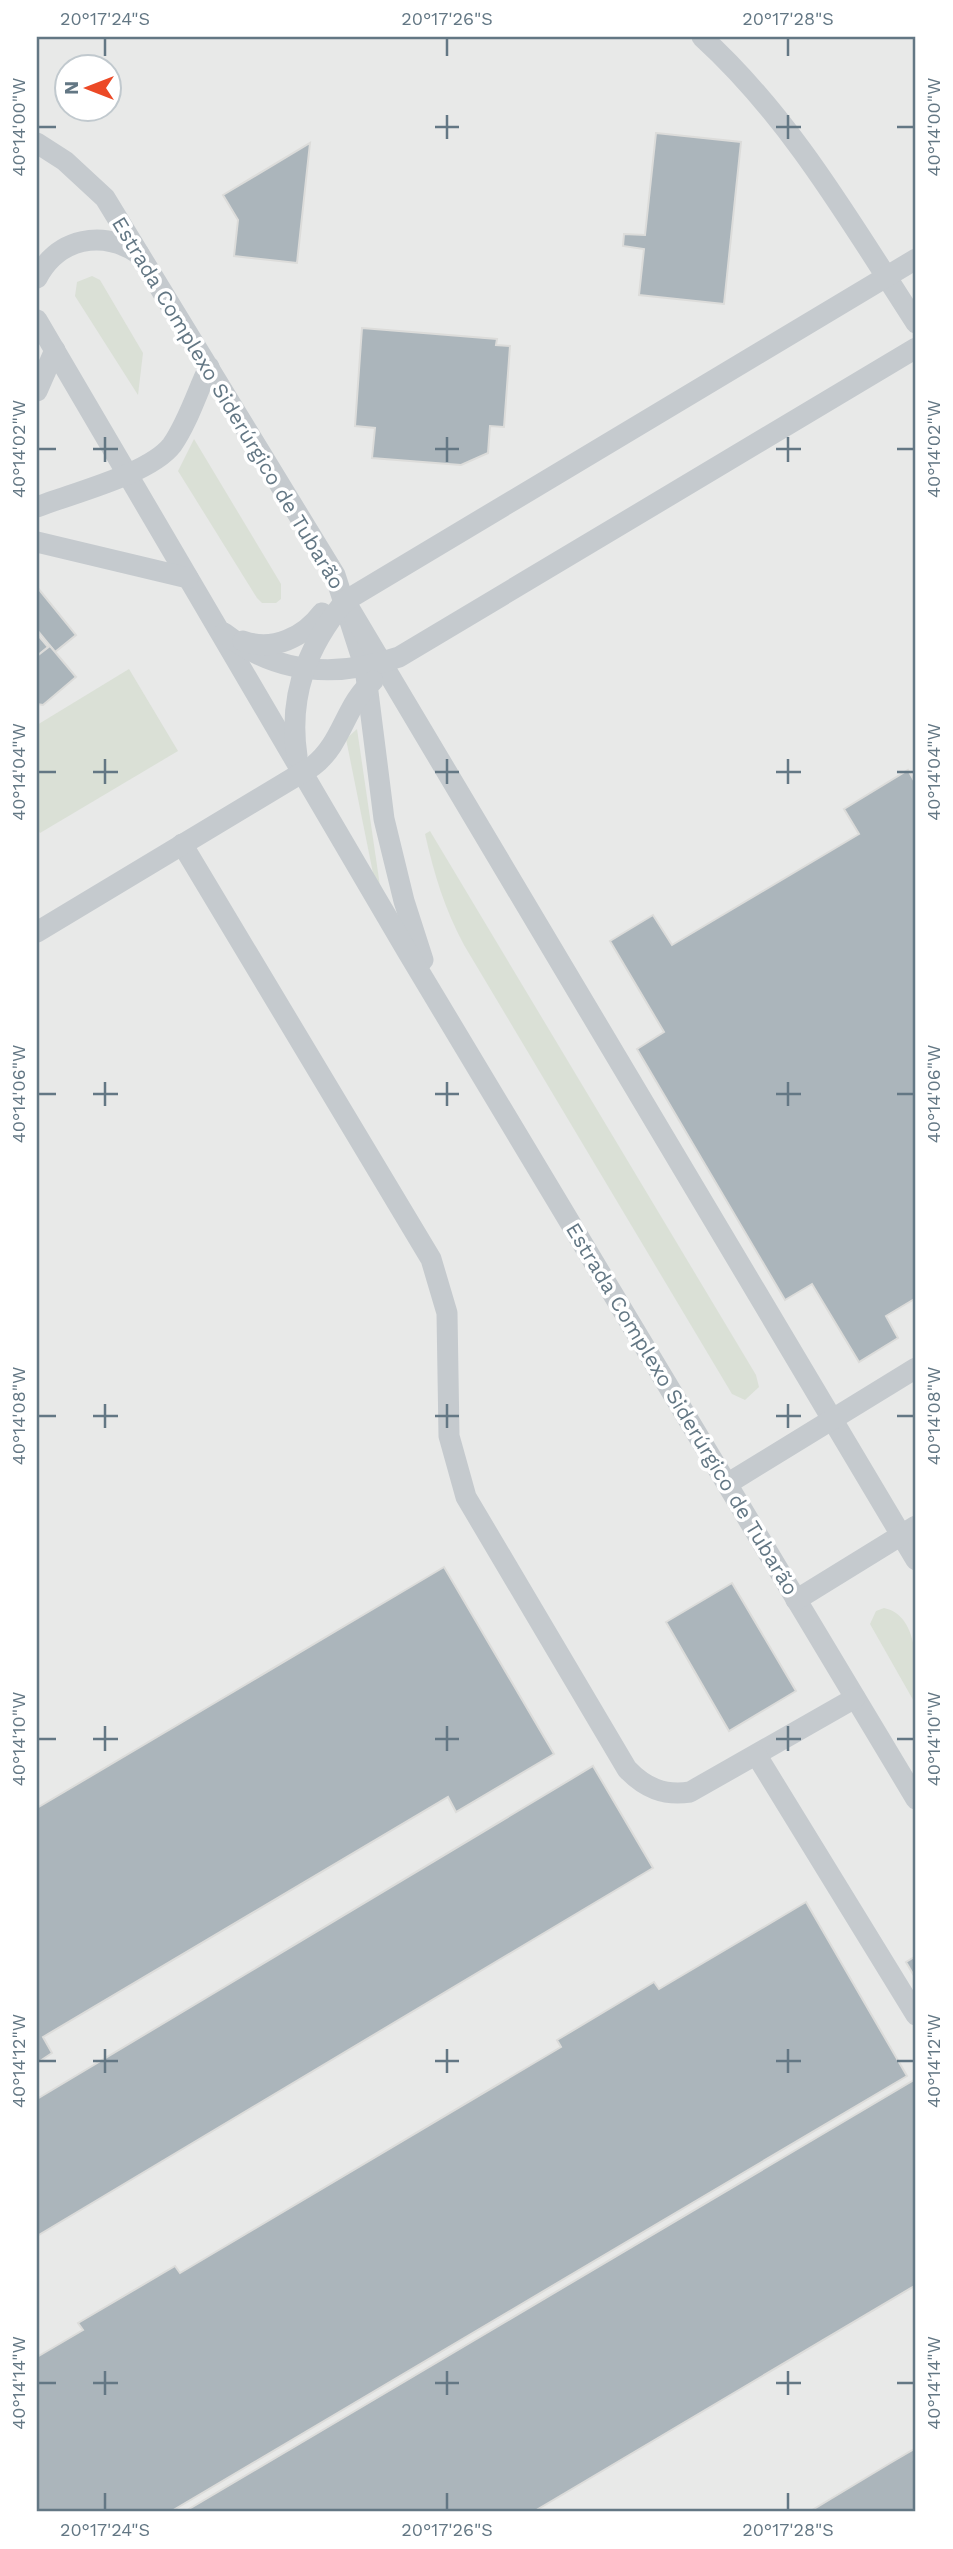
<svg xmlns="http://www.w3.org/2000/svg" width="953" height="2549" font-family="'Work Sans',sans-serif">
	<rect width="100%" height="100%" fill="#fafaf7"/>
	<!-- built -->
	<path fill="#e8e9e8" fill-rule="evenodd" d="M37,37H916V2512H37ZM66,66H108V108H66Z"/>
	<!-- green -->
	<g fill="#dae0d6">
		<path d="M92,276L100,280L143,353L138,395L75,296L77,282Z"/>
		<path d="M194,439L281,584V599L276,603H262L257,598L178,471Z"/>
		<path d="M129,669L178,751L40,833L37,828V725Z"/>
		<path d="M357,729L380,886L374,878L346,739Z"/>
		<path d="M430,831L756,1375L759,1387L745,1400L732,1394L464,945C445,910 434,874 425,834Z"/>
		<path d="M884,1608C922,1616 916,1676 916,1705L870,1624L876,1611Z"/>
	</g>
	<!-- building -->
	<g fill="#abb5bb" stroke="#dcdcda" stroke-width="2">
		<path d="M656,133L741,142L724,304L639,295L644,249L623,246L624,234L645,235Z"/>
		<path d="M310,143L297,263L234,256L238,220L223,195Z"/>
		<path d="M362,328L497,339L496,345L510,346L504,427L490,426L488,453L461,465L372,458L375,428L355,426Z"/>
		<path d="M37,587L76,635L55,652L37,630Z"/>
		<path d="M37,634L48,647L37,656Z"/>
		<path d="M50,646L76,677L43,705L37,704V656Z"/>
		<path d="M908,770L916,784V1298L886,1316L898,1338L859,1362L812,1284L785,1300L637,1049L664,1032L610,941L653,915L672,945L859,834L844,809Z"/>
		<path d="M444,1567L554,1754L456,1812L448,1797L43,2037L52,2053L37,2063V1808Z"/>
		<path d="M732,1583L796,1691L729,1731L666,1622Z"/>
		<path d="M593,1766L653,1868L37,2236V2099Z"/>
		<path d="M806,1902L907,2076L170,2512H37V2357L83,2330L78,2323L175,2266L180,2273L561,2047L557,2040L654,1982L659,1989Z"/>
		<path d="M916,1956V1979L906,1962Z"/>
		<path d="M914,2080L916,2285L533,2512H184Z"/>
		<path d="M916,2448V2512H809L892,2462Z"/>
	</g>
	<g fill="none" stroke-linecap="round" stroke-linejoin="round">
		<!-- service -->
		<g stroke="#c5cace" stroke-width="21">
			<path d="M702,37C791,118 851,223 916,323"/>
			<path d="M37,143L65,161L105,198L335,575L365,668L384,819L404,901L423,960"/>
			<path d="M37,278C58,238 102,229 139,254"/>
			<path d="M37,320L407,951L916,1799"/>
			<path d="M37,391L55,350"/>
			<path d="M37,507C72,493 150,474 172,445C188,422 197,392 209,367"/>
			<path d="M37,542L188,578"/>
			<path d="M345,601L916,1560"/>
			<path d="M224,633C277,675 337,678 399,657L916,348"/>
			<path d="M243,641C273,652 304,637 322,613"/>
			<path d="M297,756C288,696 307,646 345,601L916,259"/>
			<path d="M182,844L431,1259L447,1313L449,1436L466,1497L627,1769C645,1788 664,1796 690,1792L855,1698"/>
			<path d="M37,932L313,766C343,743 345,704 373,681"/>
			<path d="M727,1484L916,1368"/>
			<path d="M796,1600L916,1526"/>
			<path d="M757,1756L916,2015"/>
		</g>
	</g>
	<!-- ticks -->
	<path fill="none" stroke="#637784" stroke-width="2.5" d="M105,38V56M447,38V56M788,38V56M447,115V139M788,115V139M38,127H56M435,127H459M776,127H801M897,127H914M105,437V462M447,437V462M788,437V462M38,449H56M93,449H118M435,449H459M776,449H801M897,449H914M105,759V784M447,759V784M788,759V784M38,772H56M93,772H118M435,772H459M776,772H801M897,772H914M105,1082V1106M447,1082V1106M788,1082V1106M38,1094H56M93,1094H118M435,1094H459M776,1094H801M897,1094H914M105,1404V1428M447,1404V1428M788,1404V1428M38,1416H56M93,1416H118M435,1416H459M776,1416H801M897,1416H914M105,1726V1751M447,1726V1751M788,1726V1751M38,1739H56M93,1739H118M435,1739H459M776,1739H801M897,1739H914M105,2049V2073M447,2049V2073M788,2049V2073M38,2061H56M93,2061H118M435,2061H459M776,2061H801M897,2061H914M105,2371V2395M447,2371V2395M788,2371V2395M38,2383H56M93,2383H118M435,2383H459M776,2383H801M897,2383H914M105,2493V2510M447,2493V2510M788,2493V2510"/>
	<g text-anchor="middle" stroke-width="7" stroke-linejoin="round" paint-order="stroke">
		<!-- street labels -->
		<g font-size="21" fill="#637784" stroke="#fff">
			<text transform="translate(228 403) rotate(59)" y="7">Estrada Complexo Siderúrgico de Tubarão</text>
			<text transform="translate(682 1409) rotate(59)" y="7">Estrada Complexo Siderúrgico de Tubarão</text>
		</g>
	</g>
	<!-- border -->
	<rect width="953" height="2549" fill="none" stroke="#ffffff" stroke-width="77"/>
	<!-- north arrow -->
	<g transform="translate(88 88) rotate(270)"><circle r="33" fill="#ffffff" stroke="#c1c9ce" stroke-width="2"/>
	<path d="M0-5L12 26L0 18L-12 26Z" fill="#ec4926"/>
	<text y="-10" font-size="19" font-weight="bold" text-anchor="middle" fill="#637784">N</text>
	</g>
	<rect x="38" y="38" width="876" height="2472" fill="none" stroke="#637784" stroke-width="2.5"/>
	<g font-size="18" text-anchor="middle" fill="#637784">
		<text x="105" y="25">20°17'24"S</text>
		<text x="447" y="25">20°17'26"S</text>
		<text x="788" y="25">20°17'28"S</text>
		<text transform="translate(934 127) rotate(-90)" y="6">40°14'00"W</text>
		<text transform="translate(19 127) rotate(-90)" y="6">40°14'00"W</text>
		<text transform="translate(934 449) rotate(-90)" y="6">40°14'02"W</text>
		<text transform="translate(19 449) rotate(-90)" y="6">40°14'02"W</text>
		<text transform="translate(934 772) rotate(-90)" y="6">40°14'04"W</text>
		<text transform="translate(19 772) rotate(-90)" y="6">40°14'04"W</text>
		<text transform="translate(934 1094) rotate(-90)" y="6">40°14'06"W</text>
		<text transform="translate(19 1094) rotate(-90)" y="6">40°14'06"W</text>
		<text transform="translate(934 1416) rotate(-90)" y="6">40°14'08"W</text>
		<text transform="translate(19 1416) rotate(-90)" y="6">40°14'08"W</text>
		<text transform="translate(934 1739) rotate(-90)" y="6">40°14'10"W</text>
		<text transform="translate(19 1739) rotate(-90)" y="6">40°14'10"W</text>
		<text transform="translate(934 2061) rotate(-90)" y="6">40°14'12"W</text>
		<text transform="translate(19 2061) rotate(-90)" y="6">40°14'12"W</text>
		<text transform="translate(19 2383) rotate(-90)" y="6">40°14'14"W</text>
		<text transform="translate(934 2383) rotate(-90)" y="6">40°14'14"W</text>
		<text x="105" y="2536">20°17'24"S</text>
		<text x="447" y="2536">20°17'26"S</text>
		<text x="788" y="2536">20°17'28"S</text>
	</g>
</svg>
